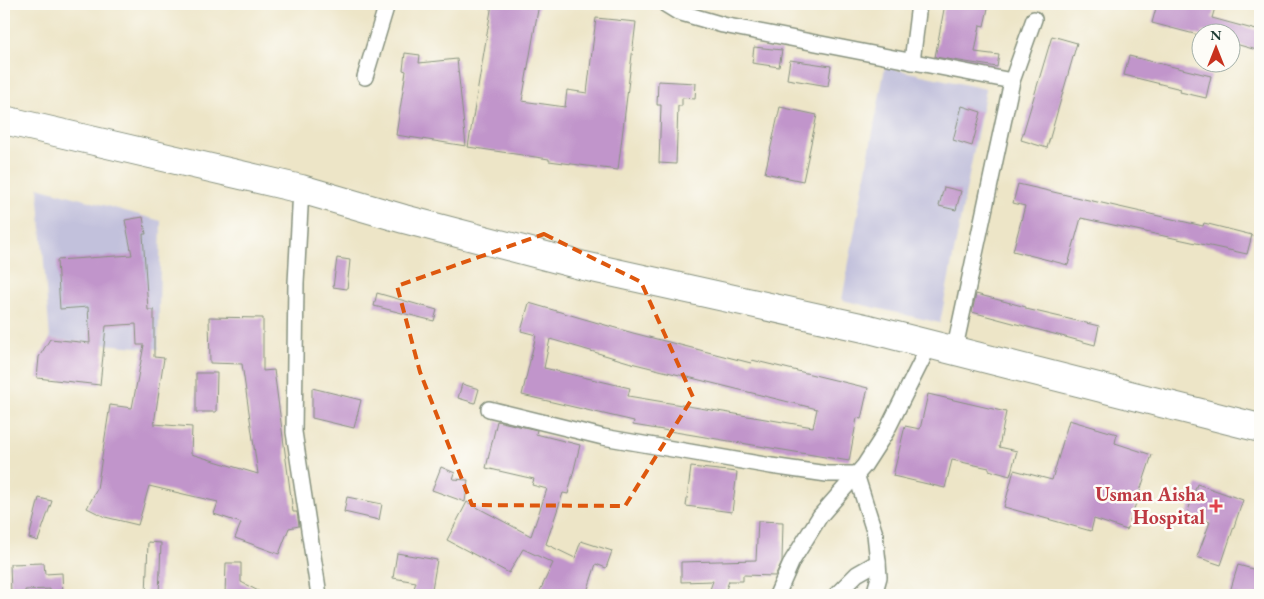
<svg xmlns="http://www.w3.org/2000/svg" width="1264" height="599" font-family="'EB Garamond',serif">
	<rect width="100%" height="100%" fill="#fdfcf7"/>
	<filter id="ink" filterUnits="userSpaceOnUse"><feTurbulence type="fractalNoise" baseFrequency=".02" numOctaves="2"/><feDisplacementMap in="SourceGraphic" scale="10" xChannelSelector="R" yChannelSelector="G"/><feConvolveMatrix kernelMatrix="1 2 1 2 8 2 1 2 1" color-interpolation-filters="sRGB"/></filter>
	<filter id="wash" filterUnits="userSpaceOnUse"><feTurbulence type="fractalNoise" baseFrequency=".0096" numOctaves="4" result="noise"/><feDisplacementMap in="SourceGraphic" scale="20" xChannelSelector="R" yChannelSelector="G"/><feGaussianBlur stdDeviation="1.12" result="paint"/><feColorMatrix in="noise" values="0 0 0 0 0 0 0 0 0 0 0 0 0 0 0 0 0 1.4 0 .05"/><feComposite in="paint" operator="in"/></filter>
	<g filter="url(#wash)">
		<rect width="100%" height="100%" fill="#ede5c7"/>
		<!-- industrial -->
		<g fill="#c2c1dc">
			<path d="M885,67L986,89L940,323L842,300Z"/>
			<path d="M38,187L161,221L158,349L50,339Z"/>
		</g>
		<g id="blocks">
			<!-- building -->
			<g fill="#c195cb" fill-rule="evenodd">
				<path d="M492,4H539L522,101L565,107L567,90L587,93L596,18L636,22L618,170L549,161V159L468,147Z"/>
				<path d="M945,4H989L984,26L980,25L975,52L999,55L997,67L935,57Z"/>
				<path d="M1157,4H1216L1212,18L1260,31V51L1232,43V32H1202V36L1152,23Z"/>
				<path d="M1052,36L1077,43L1047,148L1021,140Z"/>
				<path d="M754,47L782,50L779,67L752,63Z"/>
				<path d="M405,53L420,55L419,63L457,59L466,146L396,135L406,71L403,70Z"/>
				<path d="M1129,56L1211,76L1206,98L1180,92L1181,89L1124,75Z"/>
				<path d="M790,60L831,66L828,86L787,79Z"/>
				<path d="M658,81L696,83L695,99L682,98V106H678L676,164L659,163L661,105H657Z"/>
				<path d="M962,106L981,112L972,146L953,140Z"/>
				<path d="M780,107L817,115L803,181L765,173Z"/>
				<path d="M1018,184L1203,226L1204,223L1252,235L1247,254L1081,218L1068,265L1013,251L1025,206L1013,203Z"/>
				<path d="M944,187L961,191L956,210L939,206Z"/>
				<path d="M143,217L146,234H143L148,310H154V357L164,358L154,424L192,427L191,454L258,474L242,364L210,363L209,317L263,318V371L274,370L293,512H297L299,526L289,528L279,554L235,538L241,523L214,514L218,502L149,486L138,525L105,517L87,508L97,489L110,405L132,408L144,345H137L136,324L106,326L100,385L37,378L39,357L50,339L90,343L88,307L60,309L57,260L132,255L125,220Z"/>
				<path d="M337,258L350,260L347,289L333,287Z"/>
				<path d="M377,293L437,310L434,321L374,306Z"/>
				<path d="M976,294L1026,307V309L1099,326L1095,345L972,312Z"/>
				<path d="M529,303L633,333L751,363L752,360L868,388L861,419L857,418L849,461L633,425L634,421L522,395L536,335L521,331ZM550,339L635,364L817,409L813,427L628,396L630,388L544,368Z"/>
				<path d="M196,373H217L216,412H196Z"/>
				<path d="M462,384L479,389L475,403L458,398Z"/>
				<path d="M312,388L361,400L354,428L312,418Z"/>
				<path d="M928,394L1006,412L999,447L1017,451L1010,476L989,470V468L952,460L945,488L893,476L905,426L920,429Z"/>
				<path d="M1069,420L1117,434L1115,443L1152,455L1127,530L1094,519L1091,531L1004,507L1014,470L1052,480Z"/>
				<path d="M497,421L537,430L536,434L580,445L568,494L563,493L546,544L575,558L581,541L612,551L606,568L596,564L586,595H538L553,563L523,549L509,573L447,540L467,502L531,536L547,489L532,485L534,479L486,468Z"/>
				<path d="M441,467L455,473L453,479L468,480L465,502L432,490Z"/>
				<path d="M691,467L737,472L732,512L686,506Z"/>
				<path d="M1197,484L1243,500L1221,565L1197,557L1210,522L1187,514Z"/>
				<path d="M347,497L382,504L379,520L344,512Z"/>
				<path d="M39,498L52,501L38,541L29,538Z"/>
				<path d="M758,521L783,522L782,561L775,576L743,575V581H729L724,595H708L713,581L681,582V562L756,560Z"/>
				<path d="M148,542L161,543L159,595H146Z"/>
				<path d="M397,553L437,560L431,595H412L416,582L393,578Z"/>
				<path d="M44,563L45,574L62,573L63,595H50V589L25,590V595H11L10,564Z"/>
				<path d="M226,563H241V582L266,595H225Z"/>
				<path d="M1238,565L1260,571V595H1229Z"/>
			</g>
		</g>
	</g>
	<g filter="url(#ink)">
		<use href="#blocks" fill-opacity="0" stroke="#86917e" stroke-width="1"/>
		<g fill="none" stroke-linecap="round" stroke-linejoin="round">
			<!-- street casing -->
			<g stroke="#86917e" stroke-width="18">
				<g id="street">
					<path d="M665,4L678,12L723,25L1012,81"/>
					<path d="M912,62L919,4"/>
					<path d="M365,77L387,4"/>
					<path d="M301,189L296,283L294,432L319,595"/>
					<path d="M954,352L1012,81L1034,19"/>
					<path d="M489,409L603,437L771,466L827,474H856L875,534L878,562L857,574L836,595"/>
					<path d="M777,595L792,561L820,516L864,466L886,432L929,346"/>
					<path d="M874,595L879,577L878,562"/>
				</g>
			</g>
			<!-- highway casing -->
			<g stroke="#86917e" stroke-width="30">
				<path id="highway" d="M4,120L301,189L404,219L584,266L869,329L1260,428"/>
			</g>
			<!-- street -->
			<use href="#street" stroke="#fff" stroke-width="15"/>
			<!-- highway -->
			<use href="#highway" stroke="#fff" stroke-width="28"/>
		</g>
	</g>
	<!-- marked area -->
	<path fill="none" stroke="#de580e" stroke-width="4" stroke-dasharray="10 6" stroke-linejoin="round" d="M544,234L641,282L693,397L625,506L472,505L420,372L397,286Z"/>
	<!-- markers -->
	<path fill="#e0444e" stroke="#fdfcf7" stroke-width="2" d="M1213.5 498.5h5v5h5v5h-5v5h-5v-5h-5v-5h5z"/>
	<g text-anchor="middle" stroke-width="5" stroke-linejoin="round" paint-order="stroke">
		<!-- health labels -->
		<g font-size="20" font-weight="bold" fill="#be3a42" stroke="#fdfcf7" text-anchor="end">
			<text x="1205" y="501">Usman Aisha<tspan x="1205" dy="23">Hospital</tspan></text>
		</g>
	</g>
	<!-- margin -->
	<rect width="1264" height="599" fill="none" stroke="#fdfcf7" stroke-width="20"/>
	<!-- north arrow -->
	<g transform="translate(1216 48)"><circle r="24" fill="#fdfcf7" stroke="#a4b0a9"/>
	<path d="M0-4L9 19L0 12L-9 19Z" fill="#c8321e"/>
	<text y="-8" font-size="14" font-weight="bold" text-anchor="middle" fill="#1f3d34">N</text>
	</g>
</svg>
